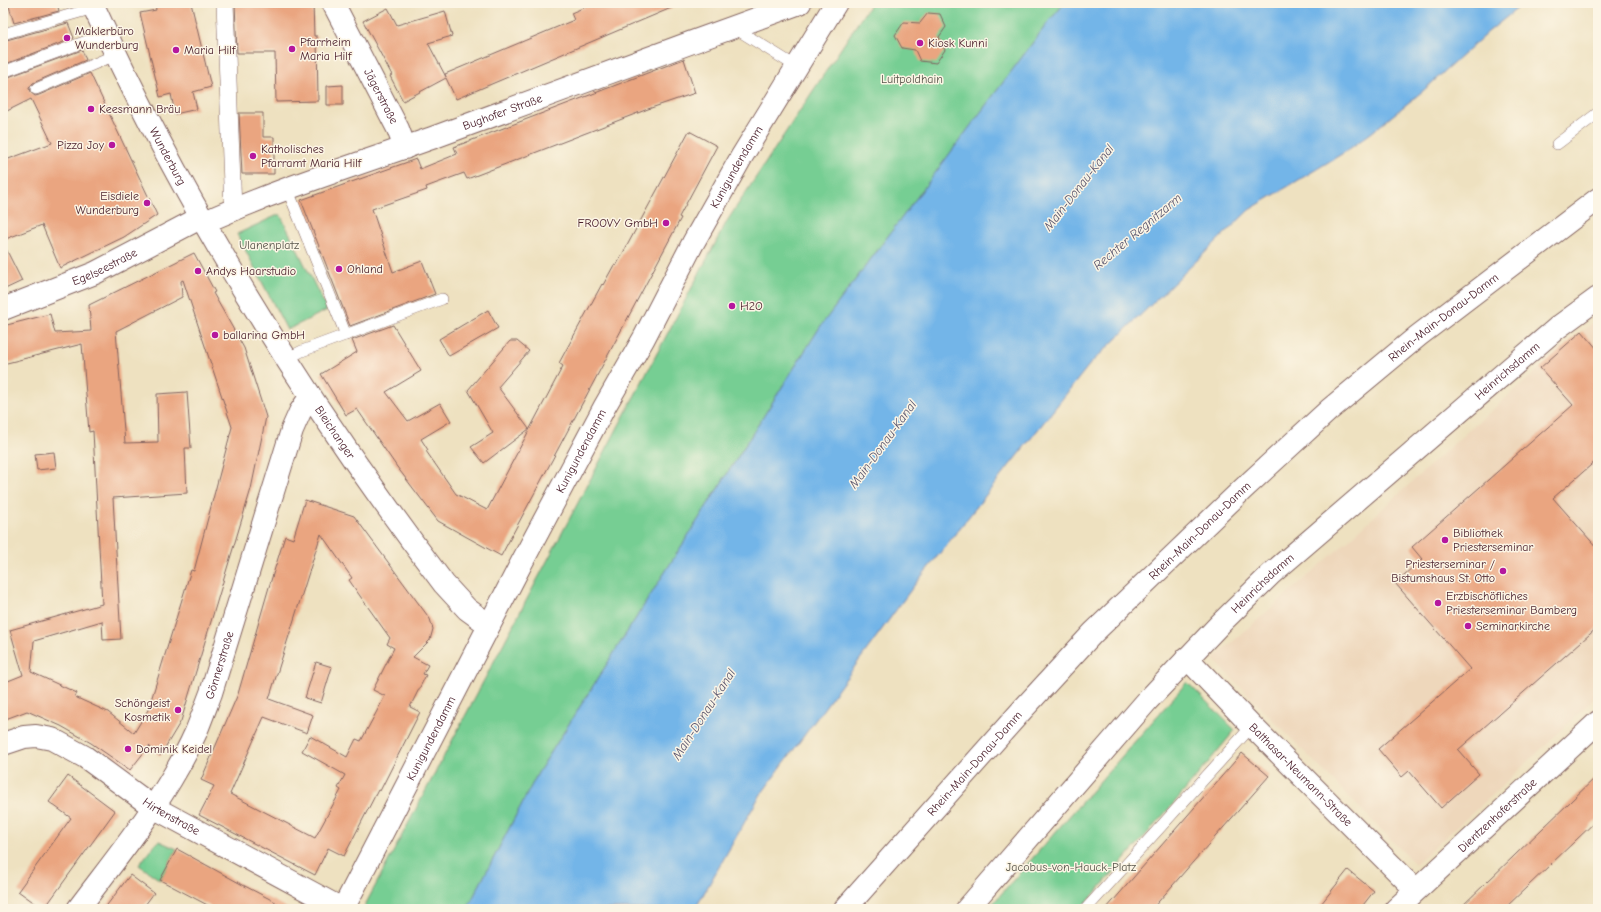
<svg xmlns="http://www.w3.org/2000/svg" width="1601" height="912" font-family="'Comic Neue',sans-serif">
	<rect width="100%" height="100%" fill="#fcf5e5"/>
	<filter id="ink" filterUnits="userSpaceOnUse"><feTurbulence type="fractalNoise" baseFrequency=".025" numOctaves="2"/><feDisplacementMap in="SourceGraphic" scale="8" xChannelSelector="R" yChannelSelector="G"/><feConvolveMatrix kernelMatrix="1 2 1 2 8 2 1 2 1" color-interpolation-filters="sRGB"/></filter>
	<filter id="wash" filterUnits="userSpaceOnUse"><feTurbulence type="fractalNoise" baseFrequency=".012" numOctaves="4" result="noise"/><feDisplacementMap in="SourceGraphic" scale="16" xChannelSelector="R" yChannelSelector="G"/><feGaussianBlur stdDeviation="0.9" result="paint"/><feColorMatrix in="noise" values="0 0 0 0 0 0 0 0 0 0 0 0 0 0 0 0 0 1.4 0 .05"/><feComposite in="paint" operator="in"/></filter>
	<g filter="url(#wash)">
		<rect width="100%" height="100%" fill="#eee1c0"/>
		<!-- built -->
		<path fill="#eed7bb" d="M1598,318V695L1496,792L1415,864L1213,659L1342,546L1460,438Z"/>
		<!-- green -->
		<g fill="#76ce93" stroke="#60765f">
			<path d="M871,3H1065L1049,21L820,327L538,773L467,909H363L727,221Z"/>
			<path d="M280,214L327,310L287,330L237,234Z"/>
			<path d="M1187,682L1235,730L1187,788L1081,909H988Z"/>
			<path d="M159,841L177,849L160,880L139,865L156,843Z"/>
		</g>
		<!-- water -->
		<path fill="#73b5e8" stroke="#5e6a8a" d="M1065,3H1524L1488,32L1424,90L1371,133L1345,152L1249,210L1090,364L913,587L759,797L695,909H467L538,773L820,327L1049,21Z"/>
		<g id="blocks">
			<!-- building -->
			<g fill="#eaa580" fill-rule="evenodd">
				<path d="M8,3H57L59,11L14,23Z"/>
				<path d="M155,3H191L211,87L193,92L197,109L175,114L171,94L160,97L140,13L156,10Z"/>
				<path d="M235,3H313L314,36H317L318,101L276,102L275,53H237Z"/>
				<path d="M595,3H683L456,99L446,78L403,101L390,76L392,75L363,21L388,8L397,25L445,11L452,36L428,43L446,77L445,74L574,20L571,13Z"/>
				<path d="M928,13L940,14L946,27L939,37L945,50L936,63L920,61L915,50L902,48L895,35L904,22L920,23Z"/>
				<path d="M68,23L74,38L3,65V41Z"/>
				<path d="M82,50L86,60L33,83L29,88L30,92L35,96L39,95L90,73L157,215L124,237L60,268L42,225L3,240V161L52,143L31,99L3,113V79Z"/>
				<path d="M684,59L695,93L648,109L467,179L464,173L426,187L427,190L372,209L393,272L422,261L435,294L350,326L301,200L416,159L420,169L457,154L454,147Z"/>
				<path d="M343,85V105H327V86Z"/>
				<path d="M239,113H263V137H274V174H242Z"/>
				<path d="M689,131L717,146L679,217L681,218L501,556L438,521L397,467L357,409L346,415L321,374L357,352L352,340L393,325L421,371L386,392L408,421L440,403L451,421L421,439L428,450L426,451L456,494L487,510L563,366L559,363L602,284L603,285L614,265L616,266Z"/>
				<path d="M3,243L22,281L3,290Z"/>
				<path d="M194,253L215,292L213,293L244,348L266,417L251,489L181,721L160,756L149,746L130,770L91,743L61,726L27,711L3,720V683L23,675L10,630L102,604L93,431L89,432L82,344L3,364V326L50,314L55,333L91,331L89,305ZM183,280L232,427L194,571L191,570L148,710L134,733L108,712L75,697L77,693L31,672L34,641L102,621L103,640L121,639L113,498L187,493L185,448H191L187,392L157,394L158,442L125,443L116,331L182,297L181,281Z"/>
				<path d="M488,310L498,328L449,356L439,339Z"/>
				<path d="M1582,331L1598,350V459L1553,498L1598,549V627L1458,750L1479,774L1441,808L1409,771L1402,777L1378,749L1470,669L1395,583L1422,559L1412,547L1573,405L1540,368Z"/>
				<path d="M510,341H517L529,351L498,387L529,429L484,463L471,447L493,433L468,390Z"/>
				<path d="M54,452L56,468L37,470L35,454Z"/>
				<path d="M305,500L354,516L430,619L433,629L430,640L413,657L428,665L423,674L426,675L410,707L420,712L380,791L378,790L344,856L328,848L315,875L199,815L214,786L201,780L238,694L269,587L285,536L293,539ZM321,534L352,578L349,580L360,596L390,638L387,644L394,648L373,690L385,696L361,741L356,739L347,757L310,736L302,751L345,775L338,788L341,790L315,838L230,794L264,717L307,733L313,715L269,699Z"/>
				<path d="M316,662L332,667L321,703L305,698Z"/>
				<path d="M1242,753L1269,776L1193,862L1152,909H1106Z"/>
				<path d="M1598,775V819L1504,909H1459Z"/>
				<path d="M68,776L115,811L44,909H43L18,891L71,818L49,802Z"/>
				<path d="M177,849L241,884L289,909H215L160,880Z"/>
				<path d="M1348,870L1374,891L1360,909H1317Z"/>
				<path d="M130,875L154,893L142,909H104Z"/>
			</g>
		</g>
	</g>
	<g filter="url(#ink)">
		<use href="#blocks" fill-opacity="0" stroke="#83635f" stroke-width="1"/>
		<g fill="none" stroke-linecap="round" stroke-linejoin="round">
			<!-- service casing -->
			<g stroke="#83635f" stroke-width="12">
				<g id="service">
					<path d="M733,27L797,67"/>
					<path d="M3,34L94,8"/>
					<path d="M3,72L106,34"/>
					<path d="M36,89L115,55"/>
					<path d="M1557,144L1598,113"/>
					<path d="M287,188L346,335"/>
					<path d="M286,359L302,351L442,299"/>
					<path d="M1086,909L1252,726"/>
				</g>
			</g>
			<!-- pedestrian casing -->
			<g stroke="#83635f" stroke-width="18">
				<path id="pedestrian" d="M225,3L233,210"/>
			</g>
			<!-- minor casing -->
			<g stroke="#83635f" stroke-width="24">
				<g id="minor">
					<path id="s1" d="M92,3C186,210 307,404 444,584L467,609L489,625"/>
					<path id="s2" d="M333,3L398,129L405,148"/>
					<path id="s3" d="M205,222C278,189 356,165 432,138C555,93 677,47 800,3"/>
					<path id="s4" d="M3,309L95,273L202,217"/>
					<path id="s5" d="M1187,658L1252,726L1415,889"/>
					<path id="s6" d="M3,744L24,737L36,736L52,739L85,757L153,807L342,909"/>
					<path id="s7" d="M78,909C120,853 167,797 196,732C201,720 206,706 211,693L292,430L300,412L310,397"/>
					<path id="s8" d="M967,909L1147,701L1221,623L1271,574L1557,328L1598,298"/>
					<path id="s9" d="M1396,909L1598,722"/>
				</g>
			</g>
			<!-- tertiary casing -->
			<g stroke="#83635f" stroke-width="24">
				<g id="tertiary">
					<path id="s10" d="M343,909L522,562L605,406L644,338L693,243L742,156L836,3"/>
					<path id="s11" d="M845,909L1023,709L1093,633L1243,489L1329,410L1418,336L1598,199"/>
				</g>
			</g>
			<!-- service -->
			<use href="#service" stroke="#fff" stroke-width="11"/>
			<!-- pedestrian -->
			<use href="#pedestrian" stroke="#fff" stroke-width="17"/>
			<!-- minor -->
			<use href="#minor" stroke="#fff" stroke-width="22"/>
			<!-- tertiary -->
			<use href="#tertiary" stroke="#fff" stroke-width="22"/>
		</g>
	</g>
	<!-- markers -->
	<g fill="#b5179e" stroke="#fcf5e5" stroke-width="1.5">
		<circle cx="67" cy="38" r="4"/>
		<circle cx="920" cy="43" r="4"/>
		<circle cx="292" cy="49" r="4"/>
		<circle cx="176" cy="50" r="4"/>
		<circle cx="91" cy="109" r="4"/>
		<circle cx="112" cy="145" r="4"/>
		<circle cx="253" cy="156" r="4"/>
		<circle cx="147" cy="203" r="4"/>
		<circle cx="666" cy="223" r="4"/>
		<circle cx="339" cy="269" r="4"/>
		<circle cx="198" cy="271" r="4"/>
		<circle cx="732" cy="306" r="4"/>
		<circle cx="215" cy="335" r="4"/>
		<circle cx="1445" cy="540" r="4"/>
		<circle cx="1503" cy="571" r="4"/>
		<circle cx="1438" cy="603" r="4"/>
		<circle cx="1468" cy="626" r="4"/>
		<circle cx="178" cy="710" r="4"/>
		<circle cx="128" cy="749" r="4"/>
	</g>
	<g text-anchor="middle" stroke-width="3" stroke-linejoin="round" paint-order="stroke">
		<!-- poi labels -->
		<g font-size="12" fill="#4a1f2b" stroke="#fcf5e5" text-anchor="start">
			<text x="75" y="35">Maklerbüro<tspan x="75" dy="14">Wunderburg</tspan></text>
			<text x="300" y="46">Pfarrheim<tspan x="300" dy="14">Maria Hilf</tspan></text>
			<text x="928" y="47">Kiosk Kunni</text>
			<text x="184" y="54">Maria Hilf</text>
			<text x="99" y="113">Keesmann Bräu</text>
			<text x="104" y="149" text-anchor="end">Pizza Joy</text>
			<text x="261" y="153">Katholisches<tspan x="261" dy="14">Pfarramt Maria Hilf</tspan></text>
			<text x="139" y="200" text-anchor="end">Eisdiele<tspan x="139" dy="14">Wunderburg</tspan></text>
			<text x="658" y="227" text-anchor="end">FROOVY GmbH</text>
			<text x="347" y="273">Ohland</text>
			<text x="206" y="275">Andys Haarstudio</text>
			<text x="740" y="310">H2O</text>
			<text x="223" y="339">ballarina GmbH</text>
			<text x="1453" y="537">Bibliothek<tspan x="1453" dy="14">Priesterseminar</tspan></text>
			<text x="1495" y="568" text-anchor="end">Priesterseminar /<tspan x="1495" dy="14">Bistumshaus St. Otto</tspan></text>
			<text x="1446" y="600">Erzbischöfliches<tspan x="1446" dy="14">Priesterseminar Bamberg</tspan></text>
			<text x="1476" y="630">Seminarkirche</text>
			<text x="170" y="707" text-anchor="end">Schöngeist<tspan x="170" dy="14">Kosmetik</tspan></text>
			<text x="136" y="753">Dominik Keidel</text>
		</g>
		<!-- park labels -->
		<g font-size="12" fill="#57544a" stroke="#fcf5e5">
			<text x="912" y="83">Luitpoldhain</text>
			<text x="269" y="249">Ulanenplatz</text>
			<text x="1071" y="871">Jacobus-von-Hauck-Platz</text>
		</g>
		<!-- street labels -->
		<g font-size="12" fill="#4a1f2b" stroke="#fcf5e5">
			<text dy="4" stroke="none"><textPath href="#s2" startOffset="105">Jägerstraße</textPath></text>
			<text dy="4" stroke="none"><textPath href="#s3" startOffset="317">Bughofer Straße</textPath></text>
			<text dy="4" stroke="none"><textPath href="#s1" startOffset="171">Wunderburg</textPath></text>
			<text dy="4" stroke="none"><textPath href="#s10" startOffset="840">Kunigundendamm</textPath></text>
			<text dy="4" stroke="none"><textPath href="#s4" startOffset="110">Egelseestraße</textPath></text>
			<text dy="4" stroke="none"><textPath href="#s11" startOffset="843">Rhein-Main-Donau-Damm</textPath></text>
			<text dy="4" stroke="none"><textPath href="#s8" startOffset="764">Heinrichsdamm</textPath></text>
			<text dy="4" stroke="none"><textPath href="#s1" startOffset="494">Bleichanger</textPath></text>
			<text dy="4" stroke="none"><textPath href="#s10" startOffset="516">Kunigundendamm</textPath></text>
			<text dy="4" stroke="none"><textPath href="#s11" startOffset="519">Rhein-Main-Donau-Damm</textPath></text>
			<text dy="4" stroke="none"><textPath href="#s8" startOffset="440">Heinrichsdamm</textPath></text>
			<text dy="4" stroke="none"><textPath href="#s7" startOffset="284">Gönnerstraße</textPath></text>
			<text dy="4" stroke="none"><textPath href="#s10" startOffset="192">Kunigundendamm</textPath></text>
			<text dy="4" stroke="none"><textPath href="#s11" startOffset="195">Rhein-Main-Donau-Damm</textPath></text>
			<text dy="4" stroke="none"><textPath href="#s5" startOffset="163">Balthasar-Neumann-Straße</textPath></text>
			<text dy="4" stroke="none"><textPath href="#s9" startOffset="138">Dientzenhoferstraße</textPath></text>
			<text dy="4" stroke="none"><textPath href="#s6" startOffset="193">Hirtenstraße</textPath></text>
		</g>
		<!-- water labels -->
		<g font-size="13" font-style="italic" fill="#58546d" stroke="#fcf5e5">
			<text transform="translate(1078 187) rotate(-52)" y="5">Main-Donau-Kanal</text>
			<text transform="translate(1137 231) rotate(-40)" y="5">Rechter Regnitzarm</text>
			<text transform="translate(882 444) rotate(-54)" y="5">Main-Donau-Kanal</text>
			<text transform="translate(703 714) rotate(-57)" y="5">Main-Donau-Kanal</text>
		</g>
	</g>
	<!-- margin -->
	<rect width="1601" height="912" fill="none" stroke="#fcf5e5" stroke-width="16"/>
</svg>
